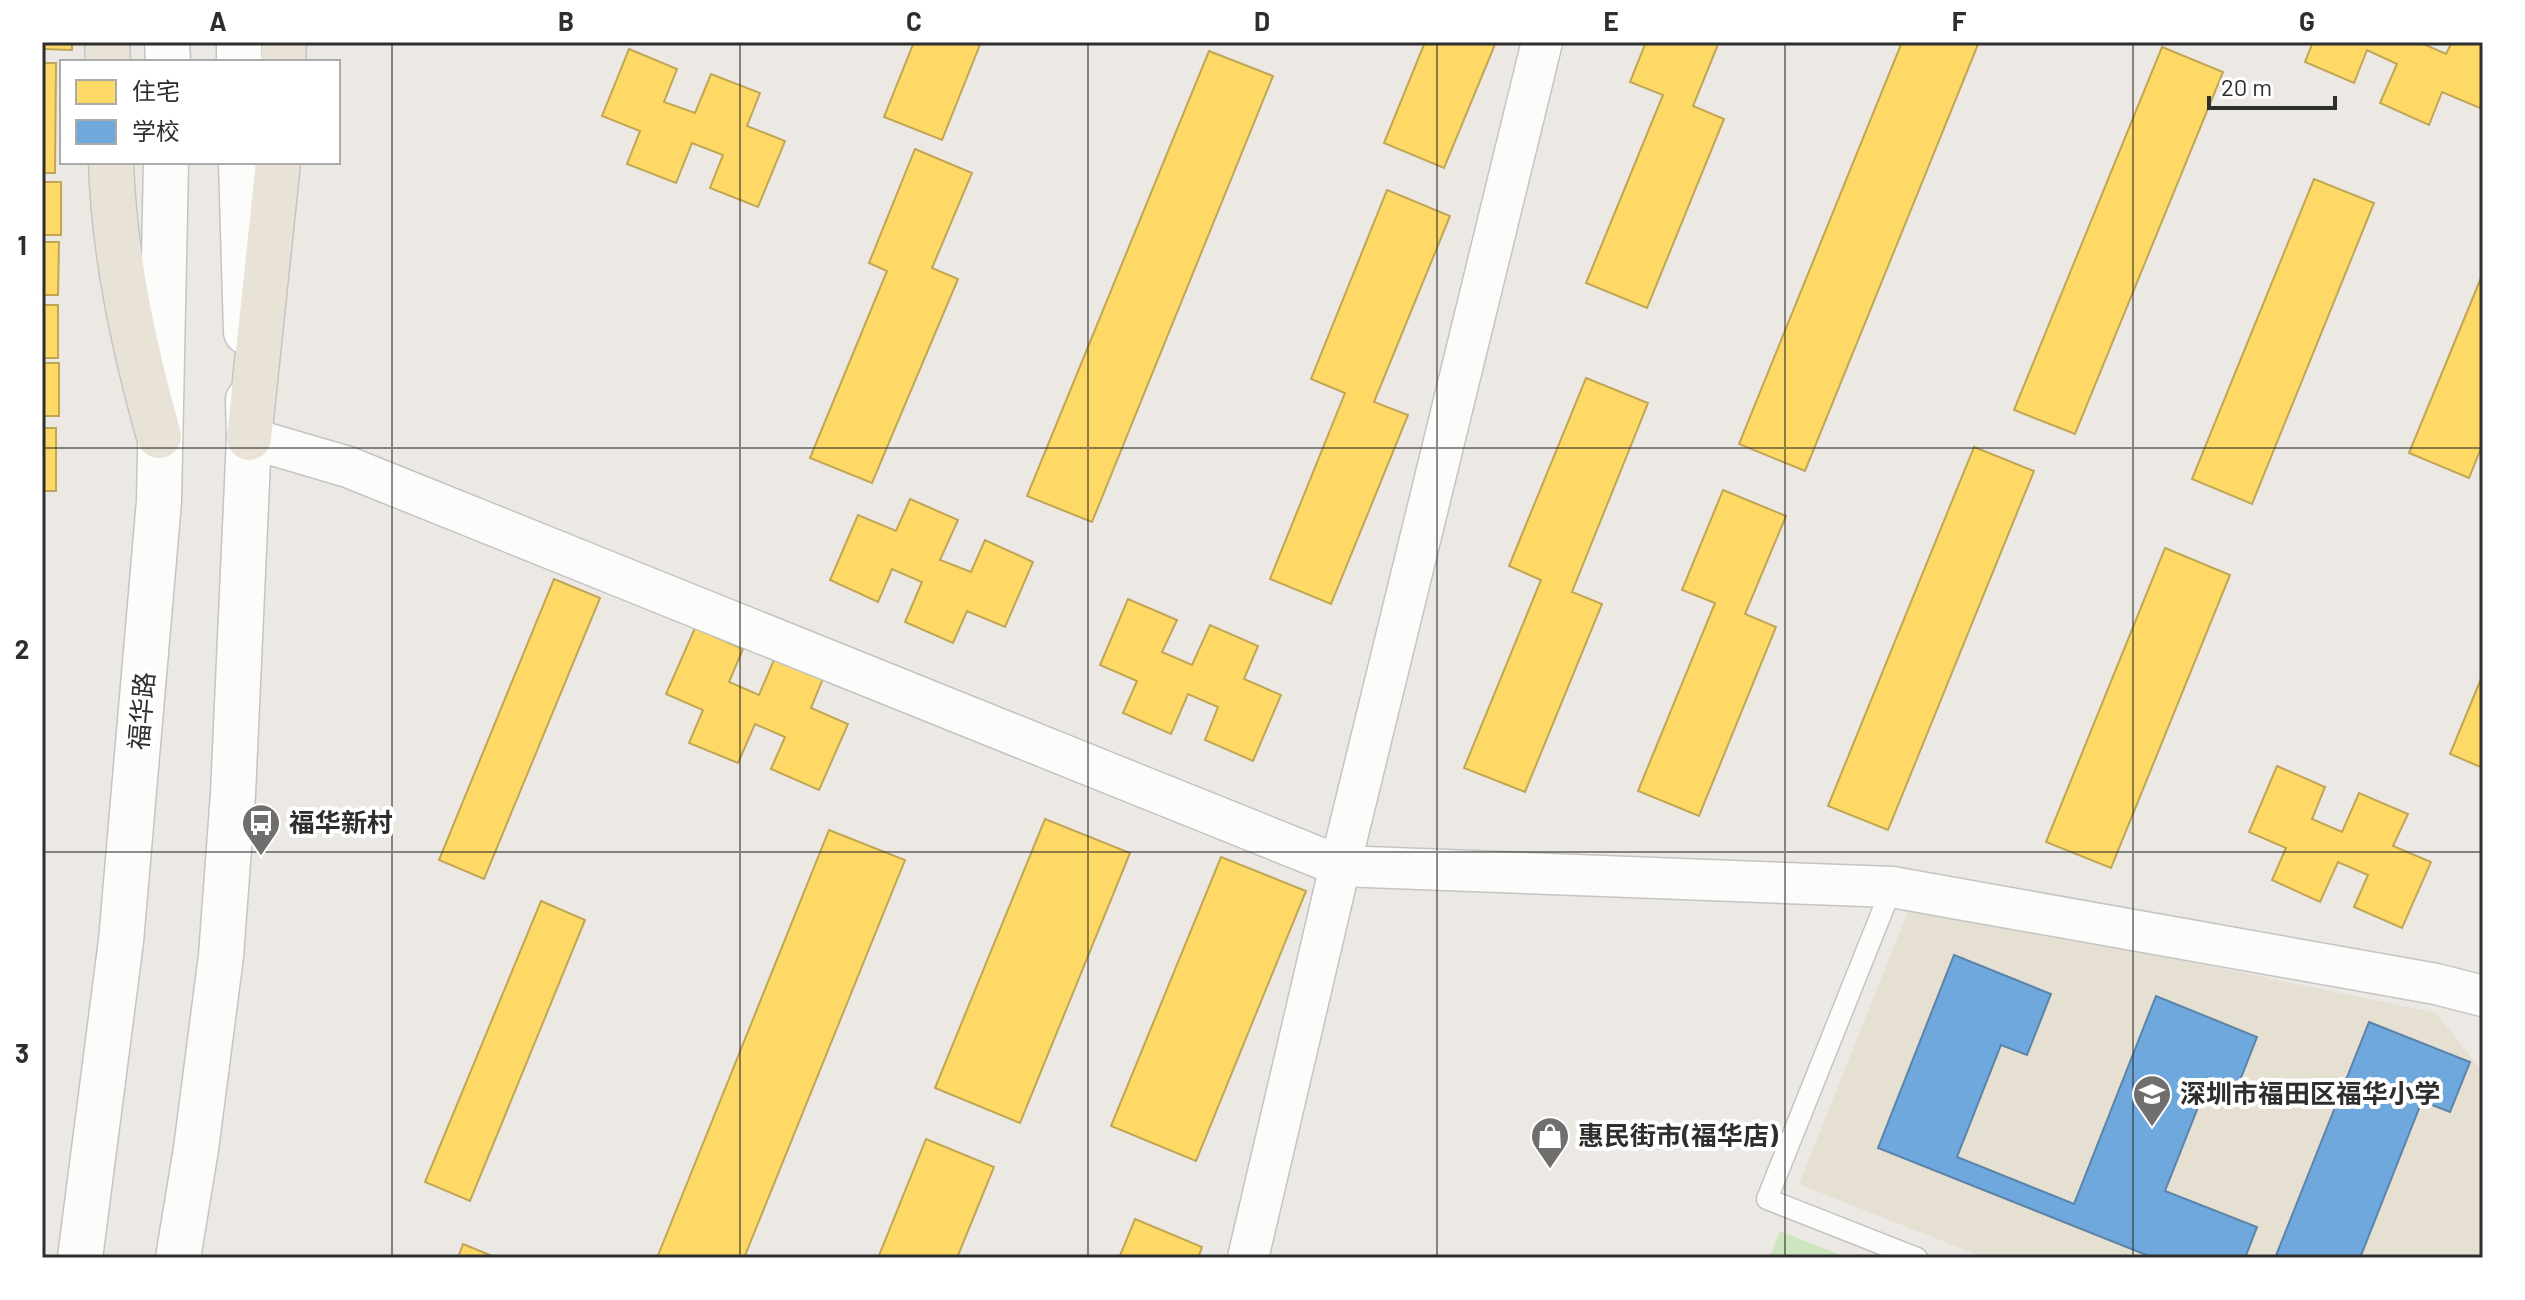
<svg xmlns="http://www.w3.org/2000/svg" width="2525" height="1300" font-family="Barlow,'Noto Sans SC',sans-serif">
	<rect width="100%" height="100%" fill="#ece8e4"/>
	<!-- education -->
	<path fill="#e6e0d3" d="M1911,904L2436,1013L2483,1072V1258H1985L1799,1184Z"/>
	<!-- green -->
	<path fill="#cee6be" d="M1780,1231L1848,1258H1769Z"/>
	<!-- homes -->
	<g fill="#ffd966" stroke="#c0a655" stroke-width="2">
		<path d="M42,42H72V50L42,49Z"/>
		<path d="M914,42H981L942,140L884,117Z"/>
		<path d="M1425,42H1496L1444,168L1384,143Z"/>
		<path d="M1646,42H1719L1693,106L1724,119L1647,308L1586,283L1663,95L1630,82Z"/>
		<path d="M1902,42H1979L1805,471L1739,444Z"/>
		<path d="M2313,42H2419L2446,54L2452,42H2483V101L2480,108L2442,92L2429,125L2380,103L2397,64L2367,50L2354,83L2305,62Z"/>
		<path d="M2162,47L2223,72L2075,434L2014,410Z"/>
		<path d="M629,49L677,69L664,102L695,113L711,74L760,93L747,126L785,141L758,207L710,188L723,155L692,143L676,183L627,164L640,131L602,116Z"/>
		<path d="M1209,51L1273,76L1092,522L1027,496Z"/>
		<path d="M42,63H56L55,173H42Z"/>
		<path d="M915,149L972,173L932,268L958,279L872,483L810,458L887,271L869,263Z"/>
		<path d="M2314,179L2374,203L2252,504L2192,479Z"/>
		<rect x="42" y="182" width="19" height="53"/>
		<path d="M1387,190L1450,216L1374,402L1408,415L1331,604L1270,579L1345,393L1311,379Z"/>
		<path d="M42,242H59L58,295H42Z"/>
		<path d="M2483,273V443L2469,478L2409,453Z"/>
		<rect x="42" y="305" width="16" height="53"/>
		<rect x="42" y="363" width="17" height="53"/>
		<path d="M1586,378L1648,403L1572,592L1602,604L1525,792L1464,768L1541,580L1509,566Z"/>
		<rect x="42" y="428" width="14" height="63"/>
		<path d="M1974,447L2034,471L1888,830L1828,806Z"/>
		<path d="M1723,490L1786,516L1745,614L1776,627L1699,816L1638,791L1715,603L1682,590Z"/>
		<path d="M910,499L958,520L940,560L971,572L985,540L1033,562L1005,627L967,611L953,643L905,622L922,582L892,569L878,602L830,580L858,515L896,531Z"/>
		<path d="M2165,548L2230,575L2111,868L2046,842Z"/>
		<path d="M554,579L600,598L484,879L439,860Z"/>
		<path d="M1128,599L1177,620L1162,652L1192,665L1210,625L1258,646L1244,679L1281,695L1253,761L1205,740L1218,707L1188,694L1171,734L1123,713L1137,681L1100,665Z"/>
		<path d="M695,628L743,649L729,682L759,695L776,655L824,676L811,708L848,724L819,790L771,769L785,737L755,724L738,763L689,743L703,710L666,694Z"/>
		<path d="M2483,674V768L2450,754Z"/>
		<path d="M2277,766L2325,787L2312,819L2342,832L2359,793L2408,814L2393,846L2431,862L2402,928L2354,907L2368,875L2338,862L2320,902L2272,880L2286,848L2249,832Z"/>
		<path d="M1045,819L1130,853L1020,1123L935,1088Z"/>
		<path d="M829,830L905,860L744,1258H657Z"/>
		<path d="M1221,857L1306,891L1196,1161L1111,1126Z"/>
		<path d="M541,901L585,920L470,1201L425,1182Z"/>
		<path d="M926,1139L994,1167L957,1258H878Z"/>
		<path d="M1135,1219L1202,1247L1198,1258H1119Z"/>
		<path d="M463,1244L497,1258H458Z"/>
	</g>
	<!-- schools -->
	<g fill="#6fa8dc" stroke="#5c83a8" stroke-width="2">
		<path d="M1954,955L2051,994L2027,1055L2001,1045L1957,1157L2074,1204L2156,996L2257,1037L2237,1088L2210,1077L2165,1191L2257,1227L2245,1258H2154L1878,1148Z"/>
		<path d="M2369,1022L2470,1062L2450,1112L2422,1101L2360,1258H2275Z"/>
	</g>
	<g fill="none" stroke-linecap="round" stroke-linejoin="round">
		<!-- service casing -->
		<g stroke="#c5c4c5" stroke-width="23">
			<path id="service" d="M1892,887L1767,1199L1917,1258"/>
		</g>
		<!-- minor casing -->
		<g stroke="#c5c4c5" stroke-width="43">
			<g id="minor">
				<path d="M249,438L348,467L1340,866L1892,887L2436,984L2483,996"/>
				<path d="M1248,1258L1340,866L1542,42"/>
			</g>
		</g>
		<!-- secondary casing -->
		<g stroke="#c5c4c5" stroke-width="47">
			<g id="secondary">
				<path d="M167,42L168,62"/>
				<path d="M239,42V62"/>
				<path d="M241,162L246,332"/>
				<path d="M80,1258L121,941L159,501L166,162"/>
				<path d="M178,1258L196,1149L221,956L233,794L249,438L248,400"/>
			</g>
		</g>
		<!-- trunk casing -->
		<g stroke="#c6c5c4" stroke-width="47">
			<g id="trunk">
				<path d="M107,42L108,62"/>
				<path d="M283,62L284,42"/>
				<path d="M111,162C114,255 134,347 159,436"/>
				<path d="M249,438L278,162"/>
			</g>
		</g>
		<!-- service -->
		<use href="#service" stroke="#fcfcfb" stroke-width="20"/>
		<!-- minor -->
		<use href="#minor" stroke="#fcfcfb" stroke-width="40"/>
		<!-- secondary -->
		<use href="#secondary" stroke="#fcfcfb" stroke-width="44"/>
		<!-- trunk -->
		<use href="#trunk" stroke="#e9e2d6" stroke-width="44"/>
	</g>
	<!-- grid -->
	<path fill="none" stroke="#2e2e2e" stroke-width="2" stroke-opacity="0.55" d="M392,42V1258M740,42V1258M1088,42V1258M1437,42V1258M1785,42V1258M2133,42V1258M42,448H2483M42,852H2483"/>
	<!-- icons -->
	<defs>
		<g id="bus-pin" transform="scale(2)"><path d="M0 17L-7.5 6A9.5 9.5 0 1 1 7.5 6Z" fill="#706f6e" stroke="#fff"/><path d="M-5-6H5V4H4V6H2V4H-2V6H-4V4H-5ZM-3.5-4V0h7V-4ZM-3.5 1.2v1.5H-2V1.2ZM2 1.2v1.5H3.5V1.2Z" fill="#fff"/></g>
		<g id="school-pin" transform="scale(2)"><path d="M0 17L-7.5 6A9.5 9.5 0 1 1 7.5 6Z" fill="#706f6e" stroke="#fff"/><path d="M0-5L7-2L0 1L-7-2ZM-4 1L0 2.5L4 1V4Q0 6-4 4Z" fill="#fff"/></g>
		<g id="shop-pin" transform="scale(2)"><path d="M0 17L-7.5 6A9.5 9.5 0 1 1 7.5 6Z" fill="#706f6e" stroke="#fff"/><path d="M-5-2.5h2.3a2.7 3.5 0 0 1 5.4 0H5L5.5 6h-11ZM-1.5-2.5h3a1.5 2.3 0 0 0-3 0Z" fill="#fff"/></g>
	</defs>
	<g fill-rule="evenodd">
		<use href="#bus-pin" x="261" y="823"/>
		<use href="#school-pin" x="2152" y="1094"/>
		<use href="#shop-pin" x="1550" y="1136"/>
	</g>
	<g text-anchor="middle" stroke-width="8" stroke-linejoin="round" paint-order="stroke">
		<!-- street labels -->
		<g font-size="26" fill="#2e2e2e" stroke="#fff">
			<text transform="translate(142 711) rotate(-85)" y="9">福华路</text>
		</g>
		<!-- poi labels -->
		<g font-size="26" font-weight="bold" fill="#2e2e2e" stroke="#fff" text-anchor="start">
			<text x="289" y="832">福华新村</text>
			<text x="2180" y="1103">深圳市福田区福华小学</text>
			<text x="1578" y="1145">惠民街市(福华店)</text>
		</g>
	</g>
	<!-- border -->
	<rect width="2525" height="1300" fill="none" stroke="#ffffff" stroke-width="88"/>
	<!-- legend -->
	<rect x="60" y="60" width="280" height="104" fill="#ffffff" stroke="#ababab" stroke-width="2"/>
	<rect x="76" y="80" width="40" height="24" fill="#ffd966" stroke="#ababab" stroke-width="2"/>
	<text x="132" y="100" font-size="24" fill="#2e2e2e">住宅</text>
	<rect x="76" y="120" width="40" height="24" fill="#6fa8dc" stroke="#ababab" stroke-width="2"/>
	<text x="132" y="140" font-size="24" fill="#2e2e2e">学校</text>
	<!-- scale -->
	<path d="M2209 96v12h126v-12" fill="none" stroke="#2e2e2e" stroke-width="4"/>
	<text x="2221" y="96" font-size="24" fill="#2e2e2e" stroke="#ffffff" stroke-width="6" paint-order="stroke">20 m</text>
	<rect x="44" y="44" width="2437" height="1212" fill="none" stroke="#2e2e2e" stroke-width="3"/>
	<g font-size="26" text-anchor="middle" font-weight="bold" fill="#2e2e2e">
		<text x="218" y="31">A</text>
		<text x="566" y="31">B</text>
		<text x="914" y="31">C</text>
		<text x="1262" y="31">D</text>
		<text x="1611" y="31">E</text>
		<text x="1959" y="31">F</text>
		<text x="2307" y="31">G</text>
		<text x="22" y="255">1</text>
		<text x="22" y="659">2</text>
		<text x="22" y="1063">3</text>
	</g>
</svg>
